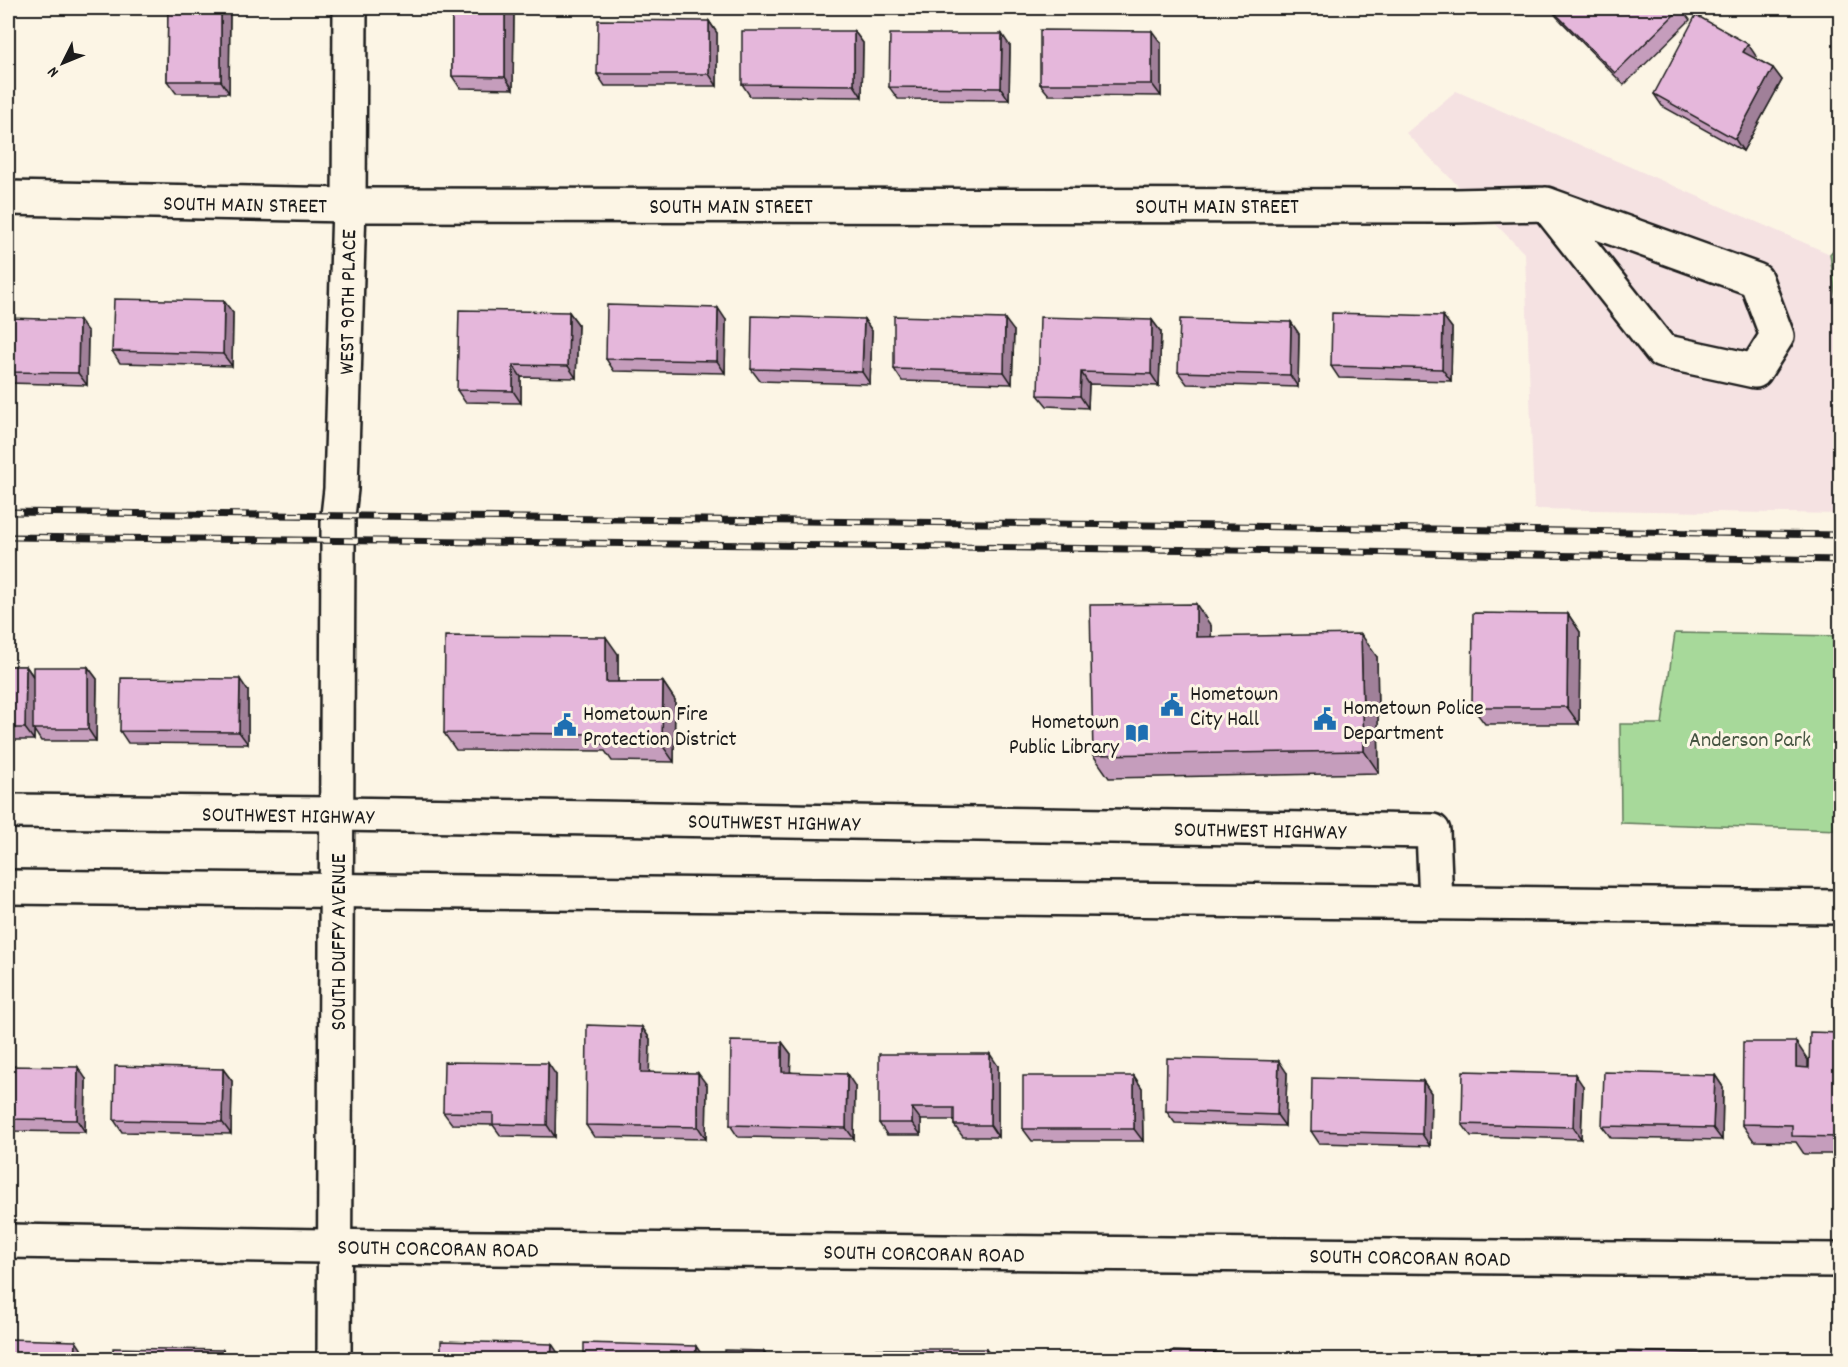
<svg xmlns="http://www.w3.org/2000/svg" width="1848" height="1367" font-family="Dekko,sans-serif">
	<rect width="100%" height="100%" fill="#fcf5e5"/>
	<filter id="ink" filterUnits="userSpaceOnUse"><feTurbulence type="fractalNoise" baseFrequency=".0167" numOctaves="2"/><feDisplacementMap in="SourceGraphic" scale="12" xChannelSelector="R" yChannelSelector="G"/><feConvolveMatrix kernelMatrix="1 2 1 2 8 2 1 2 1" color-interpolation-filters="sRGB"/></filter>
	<g filter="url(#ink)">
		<!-- built -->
		<path fill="#f5e2e2" d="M1456,91L1830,254L1837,308L1840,349V514L1534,509L1525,254L1406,133Z"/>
		<!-- green -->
		<g fill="#a7d99a" stroke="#627a5b" stroke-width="1.5">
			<path d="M1840,242V349L1837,308L1830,254Z"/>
			<path d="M1675,633L1840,636V830L1621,823L1620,724H1662Z"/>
		</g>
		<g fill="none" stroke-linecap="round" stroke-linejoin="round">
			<!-- minor casing -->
			<g stroke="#1c1c1c" stroke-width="38">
				<g id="minor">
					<path d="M8,198L349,205L1454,206L1546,204L1662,351L1755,371L1777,336L1756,280L1546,204"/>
					<path d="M8,811L337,814L1433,831L1436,903"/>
					<path d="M8,1241L384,1247L1840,1260"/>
					<path d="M334,1360L338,541V516L341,489L349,205L350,8"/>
				</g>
			</g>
			<!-- major casing -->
			<g stroke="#1c1c1c" stroke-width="38">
				<path id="major" d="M8,887L1840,907"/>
			</g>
			<!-- minor -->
			<use href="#minor" stroke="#fcf5e5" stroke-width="33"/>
			<!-- major -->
			<use href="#major" stroke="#fcf5e5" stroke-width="33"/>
			<!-- rail casing -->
			<g stroke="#1c1c1c" stroke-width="7">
				<g id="rail">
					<path d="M8,512L1233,526L1840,535"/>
					<path d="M8,537L1232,550L1840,560"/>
				</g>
			</g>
			<!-- rail -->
			<use href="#rail" stroke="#fcf5e5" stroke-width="4.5" stroke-dasharray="14" stroke-linecap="butt"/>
		</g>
		<!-- wall -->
		<g fill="#c59dbc" stroke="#1c1c1c" stroke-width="1.5">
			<path d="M168,8H230L229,93H176L167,81Z"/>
			<path d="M452,8H514L513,89L460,88L452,76Z"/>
			<path d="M1488,8H1497L1493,12Z"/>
			<path d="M1550,8H1681L1690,20L1624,85L1557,17Z"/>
			<path d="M709,21L717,33V86H605L597,74Z"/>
			<path d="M854,31L863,43L862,97L750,96L742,84Z"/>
			<path d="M1161,43V96L1049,95L1040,84Z"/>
			<path d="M1010,46L1009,100L898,99L889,87Z"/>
			<path d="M1756,56L1755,58L1773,68L1782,80L1743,151L1662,106L1654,94Z"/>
			<path d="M569,312L578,324L576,378L521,377V403L465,402L457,390Z"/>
			<path d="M233,313L232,366L120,363L112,351Z"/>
			<path d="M1443,316L1452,328L1451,381L1339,378L1331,366Z"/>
			<path d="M8,318L88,332L87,385L8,383Z"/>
			<path d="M864,319L872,331L870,384L760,381L751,369Z"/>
			<path d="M726,320L725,373L614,371L606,359Z"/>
			<path d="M1152,320L1161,332L1159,386L1089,384L1088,408L1047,406L1038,395Z"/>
			<path d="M1291,322L1299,334L1298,387L1187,384L1178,372Z"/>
			<path d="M1014,331L1012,384L902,381L894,369Z"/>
			<path d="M1568,614L1580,632L1579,724H1485L1472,707Z"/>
			<path d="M1211,626V637L1377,657L1379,773L1109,778L1093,755Z"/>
			<path d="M618,654V682H663L675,700L674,762L612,761L605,751L456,750L444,733Z"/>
			<path d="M8,666H26L33,676L88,667L97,679L96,741H41L34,730V740H8Z"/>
			<path d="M248,691V744L128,743L120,731Z"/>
			<path d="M642,1027L650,1039L649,1072L707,1085L706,1139L594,1137L586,1125Z"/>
			<path d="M1840,1033V1154H1804L1796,1142L1754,1141L1742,1124L1808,1060V1068Z"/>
			<path d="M782,1042L791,1054L790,1072L855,1086L854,1139L738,1137L730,1125Z"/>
			<path d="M8,1066L86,1079L85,1132L8,1131Z"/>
			<path d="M998,1066V1137H963L954,1125V1120H921V1135H887L879,1123Z"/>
			<path d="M223,1069L232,1081L231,1134L122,1132L114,1120Z"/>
			<path d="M1287,1073L1285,1126L1175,1123L1166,1111Z"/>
			<path d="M556,1075L555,1137L501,1136L493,1125L452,1124L443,1112Z"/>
			<path d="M1715,1075L1723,1087L1722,1140L1611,1138L1602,1126Z"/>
			<path d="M1134,1076L1142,1088L1143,1141H1032L1023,1129Z"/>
			<path d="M1423,1081L1431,1093L1430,1146L1319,1143L1311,1131Z"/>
			<path d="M1583,1086L1581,1139L1471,1136L1462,1124Z"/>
		</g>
		<!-- shaded-wall -->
		<g fill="#a08099" stroke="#1c1c1c" stroke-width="1.5">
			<path d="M221,8H230L229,93L221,81Z"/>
			<path d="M505,8H514L513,89L505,77Z"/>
			<path d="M709,21L717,33V86L709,74Z"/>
			<path d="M854,31L863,43L862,97L854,85Z"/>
			<path d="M1152,31L1161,43V96L1152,84Z"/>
			<path d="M1002,34L1010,46L1009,100L1001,88Z"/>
			<path d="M1748,44L1756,56L1751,64L1743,52Z"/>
			<path d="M1773,68L1782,80L1743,151L1735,139Z"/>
			<path d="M224,301L233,313L232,366L223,354Z"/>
			<path d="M718,308L726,320L725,373L717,361Z"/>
			<path d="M569,312L578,324L576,378L568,366Z"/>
			<path d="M1443,316L1452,328L1451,381L1442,369Z"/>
			<path d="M864,319L872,331L870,384L862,372Z"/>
			<path d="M1005,319L1014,331L1012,384L1004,372Z"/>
			<path d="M79,320L88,332L87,385L78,373Z"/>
			<path d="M1152,320L1161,332L1159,386L1151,374Z"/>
			<path d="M1291,322L1299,334L1298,387L1290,375Z"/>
			<path d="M513,365L521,377V403L513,391Z"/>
			<path d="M1081,372L1089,384L1088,408L1080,396Z"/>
			<path d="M1196,604L1211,626L1212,659L1196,637Z"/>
			<path d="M1568,614L1580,632L1579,724L1567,707Z"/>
			<path d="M1361,634L1377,657L1379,773L1364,751Z"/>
			<path d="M606,637L618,654V700L606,682Z"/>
			<path d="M26,666L34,678V740L25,728Z"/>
			<path d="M88,667L97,679L96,741L88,729Z"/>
			<path d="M240,679L248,691V744L239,732Z"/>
			<path d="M663,682L675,700L674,762L662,745Z"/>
			<path d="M642,1027L650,1039L649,1084L641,1072Z"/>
			<path d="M782,1042L791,1054L790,1084L782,1072Z"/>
			<path d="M1796,1042L1808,1060V1085L1796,1067Z"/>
			<path d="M990,1054L998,1066V1137L990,1125Z"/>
			<path d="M1279,1061L1287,1073L1285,1126L1277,1115Z"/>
			<path d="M548,1063L556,1075L555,1137L547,1125Z"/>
			<path d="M78,1067L86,1079L85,1132L77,1120Z"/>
			<path d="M223,1069L232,1081L231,1134L222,1122Z"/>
			<path d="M698,1073L707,1085L706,1139L698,1127Z"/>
			<path d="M847,1074L855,1086L854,1139L846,1128Z"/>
			<path d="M1575,1074L1583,1086L1581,1139L1573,1127Z"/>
			<path d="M1715,1075L1723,1087L1722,1140L1713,1128Z"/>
			<path d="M1134,1076L1142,1088L1143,1141L1134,1129Z"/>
			<path d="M1423,1081L1431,1093L1430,1146L1422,1134Z"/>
			<path d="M912,1108L921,1120V1135L912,1123Z"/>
			<path d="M76,1341L84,1353V1359H75Z"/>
			<path d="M552,1344L560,1356V1359H551Z"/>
			<path d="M696,1346L704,1358V1359H695Z"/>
			<path d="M986,1349L994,1359H986Z"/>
			<path d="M223,1350L229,1359H222Z"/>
			<path d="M764,1351L770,1359H764Z"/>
			<path d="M843,1352L848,1359H843Z"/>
			<path d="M1226,1353L1231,1359H1226Z"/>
		</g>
		<!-- building -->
		<g fill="#e5b7db" stroke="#1c1c1c" stroke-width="1.5">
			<path d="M168,8H221V81H167Z"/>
			<path d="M452,8H505V77L452,76Z"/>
			<path d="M1550,8H1681L1615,73Z"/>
			<path d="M1696,15L1748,44L1743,52L1773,68L1735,139L1654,94Z"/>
			<path d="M598,20L709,21V74H597Z"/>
			<path d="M1040,30L1152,31V84H1040Z"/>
			<path d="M742,31H854V85L742,84Z"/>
			<path d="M890,34H1002L1001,88L889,87Z"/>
			<path d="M114,299L224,301L223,354L112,351Z"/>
			<path d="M607,305L718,308L717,361L606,359Z"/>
			<path d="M459,310L569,312L568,366L513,365V391L457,390Z"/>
			<path d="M1332,313L1443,316L1442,369L1331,366Z"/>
			<path d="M752,316L864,319L862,372L751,369Z"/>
			<path d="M894,316L1005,319L1004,372L894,369Z"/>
			<path d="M1040,317L1152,320L1151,374L1081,372L1080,396L1038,395Z"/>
			<path d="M8,318L79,320L78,373L8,372Z"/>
			<path d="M1180,319L1291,322L1290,375L1178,372Z"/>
			<path d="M1196,604V637L1361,634L1364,751L1093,755L1090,605Z"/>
			<path d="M1473,613L1568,614L1567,707H1472Z"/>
			<path d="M445,636L606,637V682H663L662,745L600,744V734L444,733Z"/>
			<path d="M8,666H26L25,728H8Z"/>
			<rect x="33" y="667" width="55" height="62"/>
			<path d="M121,678L240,679L239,732L120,731Z"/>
			<path d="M587,1025L642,1027L641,1072L698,1073V1127L586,1125Z"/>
			<path d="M1810,1032L1840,1033V1137L1792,1136V1125L1742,1124L1743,1042H1796V1067L1809,1068Z"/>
			<path d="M731,1041L782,1042V1072L847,1074L846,1128L730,1125Z"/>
			<path d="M879,1054H990V1125H954V1108H912V1123H879Z"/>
			<path d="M1167,1058L1279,1061L1277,1115L1166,1111Z"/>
			<path d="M444,1062L548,1063L547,1125L493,1124V1113L443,1112Z"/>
			<path d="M8,1066L78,1067L77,1120L8,1119Z"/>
			<path d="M115,1066L223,1069L222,1122L114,1120Z"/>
			<path d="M1463,1071L1575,1074L1573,1127L1462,1124Z"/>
			<path d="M1604,1072L1715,1075L1713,1128L1602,1126Z"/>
			<rect x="1023" y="1076" width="111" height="53"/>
			<path d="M1312,1078L1423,1081L1422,1134L1311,1131Z"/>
			<path d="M8,1339L76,1341L75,1359H8Z"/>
			<path d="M441,1341L552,1344L551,1359H441Z"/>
			<path d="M584,1343L696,1346L695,1359H584Z"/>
			<path d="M113,1348L223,1350L222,1359H113Z"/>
			<rect x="876" y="1349" width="110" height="10"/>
			<path d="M725,1350L764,1351V1359H725Z"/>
			<path d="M1171,1351L1226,1353V1359H1171Z"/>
			<path d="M1618,1351L1734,1354V1359H1618Z"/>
			<path d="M843,1352V1359H806V1353Z"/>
			<path d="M1478,1355L1589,1357V1359H1478Z"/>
		</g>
	</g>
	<!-- icons -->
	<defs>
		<g id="civic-bare" transform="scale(1.8)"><path d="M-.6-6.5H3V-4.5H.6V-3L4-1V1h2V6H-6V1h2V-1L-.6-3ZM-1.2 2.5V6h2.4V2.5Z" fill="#1f6fb2" stroke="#fcf5e5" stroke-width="2.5" paint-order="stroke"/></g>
		<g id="library-bare" transform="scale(1.8)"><path d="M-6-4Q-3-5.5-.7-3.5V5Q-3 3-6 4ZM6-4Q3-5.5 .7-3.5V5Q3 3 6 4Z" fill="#1f6fb2" stroke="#fcf5e5" stroke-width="2.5" paint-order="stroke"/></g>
	</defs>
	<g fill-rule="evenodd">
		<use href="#civic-bare" x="1172" y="705"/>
		<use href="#civic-bare" x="1325" y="719"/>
		<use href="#civic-bare" x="565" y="725"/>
		<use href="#library-bare" x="1137" y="733"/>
	</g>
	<g text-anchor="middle" stroke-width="6" stroke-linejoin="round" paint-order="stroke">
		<!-- street labels -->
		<g font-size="22" fill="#1c1c1c" stroke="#fcf5e5">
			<text transform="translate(245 203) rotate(1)" y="8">SOUTH MAIN STREET</text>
			<text x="731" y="213">SOUTH MAIN STREET</text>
			<text x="1217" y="213">SOUTH MAIN STREET</text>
			<text transform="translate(346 302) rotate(-89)" y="8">WEST 90TH PLACE</text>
			<text transform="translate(288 814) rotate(1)" y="8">SOUTHWEST HIGHWAY</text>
			<text transform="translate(774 821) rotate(1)" y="8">SOUTHWEST HIGHWAY</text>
			<text transform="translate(1260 829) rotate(1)" y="8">SOUTHWEST HIGHWAY</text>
			<text transform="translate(337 942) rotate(-90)" y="8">SOUTH DUFFY AVENUE</text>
			<text transform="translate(438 1247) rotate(1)" y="8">SOUTH CORCORAN ROAD</text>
			<text transform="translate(924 1252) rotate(1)" y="8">SOUTH CORCORAN ROAD</text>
			<text transform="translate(1410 1256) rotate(1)" y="8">SOUTH CORCORAN ROAD</text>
		</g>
		<!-- poi labels -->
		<g font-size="22" fill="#1c1c1c" stroke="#fcf5e5" text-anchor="start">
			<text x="1190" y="700">Hometown<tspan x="1190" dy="25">City Hall</tspan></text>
			<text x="1343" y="714">Hometown Police<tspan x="1343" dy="25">Department</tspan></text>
			<text x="583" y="720">Hometown Fire<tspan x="583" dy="25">Protection District</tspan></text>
			<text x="1119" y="728" text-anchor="end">Hometown<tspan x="1119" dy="25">Public Library</tspan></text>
		</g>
		<!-- park labels -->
		<g font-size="22" fill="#465542" stroke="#fcf5e5">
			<text x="1750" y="746">Anderson Park</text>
		</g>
	</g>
	<!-- margin -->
	<rect width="1848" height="1367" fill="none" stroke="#fcf5e5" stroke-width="30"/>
	<rect x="15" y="15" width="1818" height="1337" fill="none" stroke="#1c1c1c" stroke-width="2" filter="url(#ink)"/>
	<!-- north arrow -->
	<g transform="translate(63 63) rotate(227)" stroke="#fcf5e5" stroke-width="4.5" paint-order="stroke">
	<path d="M0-4.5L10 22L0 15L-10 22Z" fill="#1c1c1c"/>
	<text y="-9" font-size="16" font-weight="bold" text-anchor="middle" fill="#1c1c1c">N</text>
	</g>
</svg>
